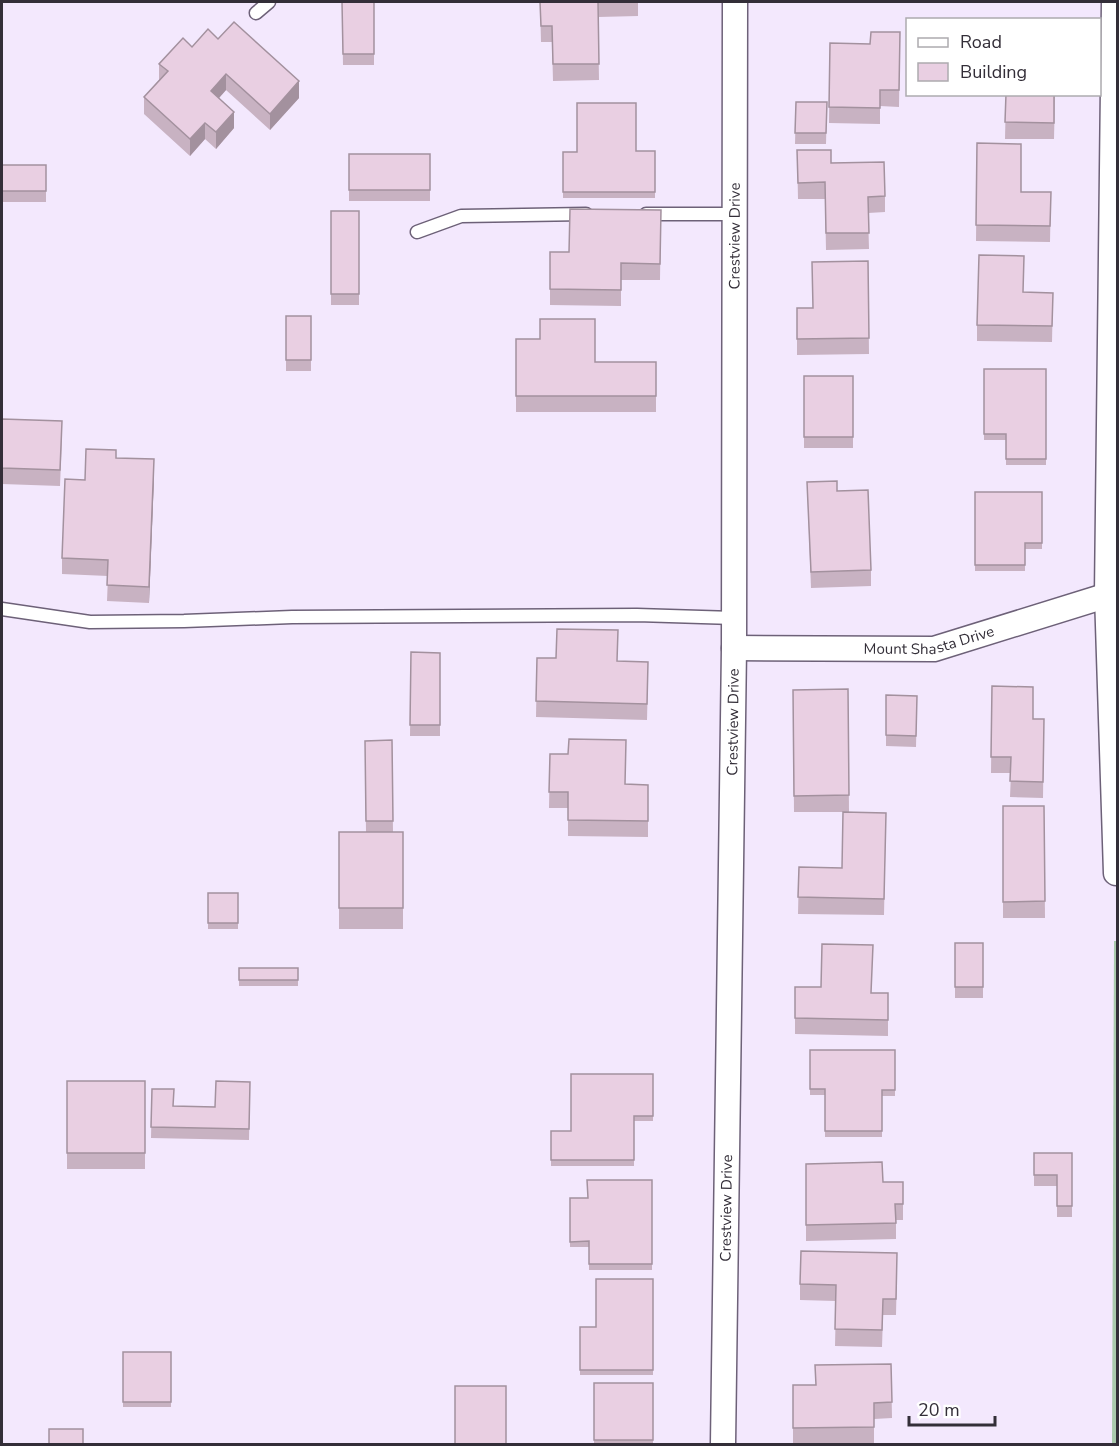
<svg xmlns="http://www.w3.org/2000/svg" width="1119" height="1446" font-family="'Nunito Sans',sans-serif">
	<rect width="100%" height="100%" fill="#f3e8fd"/>
	<!-- green -->
	<path fill="#aacaad" d="M1114,941H1118L1117,1444H1112Z"/>
	<g fill="none" stroke-linecap="round" stroke-linejoin="round">
		<!-- service casing -->
		<g stroke="#6d6178" stroke-width="15">
			<g id="service">
				<path d="M256,13L269,2"/>
				<path d="M646,214H734"/>
				<path d="M417,232L461,216L586,214"/>
				<path d="M2,609L90,622L184,621L292,617L466,616L637,615L734,618"/>
			</g>
		</g>
		<!-- minor casing -->
		<g stroke="#6d6178" stroke-width="27">
			<g id="minor">
				<path d="M1114,2L1107,594L1116,873"/>
				<path id="s1" d="M734,648L934,649L1118,592"/>
				<path id="s2" d="M723,1444L734,648L735,2"/>
			</g>
		</g>
		<!-- service -->
		<use href="#service" stroke="#fff" stroke-width="12"/>
		<!-- minor -->
		<use href="#minor" stroke="#fff" stroke-width="24"/>
	</g>
	<!-- wall -->
	<g fill="#c8b2c2">
		<path d="M342,2H374V65H343Z"/>
		<path d="M540,2H638V16L598,17L599,80L553,81L552,42H541Z"/>
		<path d="M900,32L899,107L880,106V124L829,123L830,43L870,44Z"/>
		<path d="M218,39L299,98L270,130L226,90L219,98L234,128L216,149L205,139L190,156L144,114V97L159,80V64L192,47Z"/>
		<path d="M1006,94H1055L1054,139H1005Z"/>
		<path d="M796,102H827L826,144H795Z"/>
		<path d="M977,143L1021,192H1051L1050,242L976,241Z"/>
		<path d="M797,150L831,163L885,196V212L868,213L869,249L826,250L825,199H798Z"/>
		<path d="M655,151V198H563V152Z"/>
		<rect x="349" y="154" width="81" height="47"/>
		<rect x="2" y="165" width="44" height="37"/>
		<path d="M661,210L660,280H621V306L550,305V252H569Z"/>
		<rect x="331" y="211" width="28" height="94"/>
		<path d="M868,261L869,354L797,355V308H813Z"/>
		<path d="M1053,293L1052,342L977,341V325Z"/>
		<rect x="286" y="316" width="25" height="55"/>
		<path d="M516,339L595,362H656V412H516Z"/>
		<path d="M984,369H1046V465H1006V440H984Z"/>
		<rect x="804" y="376" width="49" height="72"/>
		<path d="M2,419L62,437L60,486L2,484Z"/>
		<path d="M116,458L154,476L149,603L107,601L108,576L62,574V558L85,480Z"/>
		<path d="M807,482L837,491L871,570V586L811,588Z"/>
		<path d="M975,492H1042V549H1025V571H975Z"/>
		<path d="M411,652L440,653V736H410Z"/>
		<path d="M537,658L618,661L648,678L647,720L536,717Z"/>
		<path d="M992,686L1033,719H1044L1043,798L1010,797L1011,773H991Z"/>
		<path d="M848,689L849,812H794L793,690Z"/>
		<path d="M886,695L917,696L916,747L886,746Z"/>
		<path d="M392,740L393,832H403V929H339V832H366L365,741Z"/>
		<path d="M550,754L626,784L648,785V837L568,836V808H549Z"/>
		<path d="M1003,806H1044L1045,918H1003Z"/>
		<path d="M886,813L884,915L798,914L799,867L842,868Z"/>
		<rect x="208" y="893" width="30" height="36"/>
		<rect x="955" y="943" width="28" height="55"/>
		<rect x="239" y="968" width="59" height="18"/>
		<path d="M872,993L888,1010V1036L795,1034V1018Z"/>
		<path d="M810,1050H895V1096H882V1137H825V1095H810Z"/>
		<path d="M653,1074V1121H634V1166H551V1131H571Z"/>
		<rect x="67" y="1081" width="78" height="88"/>
		<path d="M250,1082L249,1140L151,1138L152,1089L174,1106L215,1107Z"/>
		<path d="M1034,1153H1072V1217H1057V1186H1034Z"/>
		<path d="M806,1164L883,1182H903V1220H896V1239L806,1241Z"/>
		<path d="M652,1180V1270H589V1247H570V1198H588Z"/>
		<path d="M897,1269L896,1315H883L882,1347L835,1346L836,1301L800,1300V1284Z"/>
		<path d="M653,1279V1375H580V1327H596Z"/>
		<rect x="123" y="1352" width="48" height="55"/>
		<path d="M891,1364L892,1418L874,1419V1444H793V1385H816Z"/>
		<rect x="594" y="1383" width="59" height="61"/>
	</g>
	<!-- shaded-wall -->
	<g fill="#a3919e">
		<path d="M226,74V90L211,107V91Z"/>
		<path d="M299,81V98L270,130V114Z"/>
		<path d="M234,112V128L216,149V132Z"/>
		<path d="M205,123V139L190,156V139Z"/>
		<path d="M154,459V476L149,603V587Z"/>
	</g>
	<!-- building -->
	<g fill="#e9cfe2" stroke="#a3919e" stroke-width="1.5">
		<path d="M342,2H374V54H343Z"/>
		<path d="M540,2H598L599,64H553L552,26H541Z"/>
		<path d="M234,22L299,81L270,114L226,74L211,91L234,112L216,132L205,123L190,139L144,97L168,71L159,64L183,38L192,47L208,29L218,39Z"/>
		<path d="M871,32H900L899,90H880V108L829,107L830,43L870,44Z"/>
		<path d="M1006,94H1054V123L1005,122Z"/>
		<path d="M796,102H827L826,133H795Z"/>
		<path d="M577,103H636V151H655V192H563V152H577Z"/>
		<path d="M977,143L1021,144V192H1051L1050,226L976,225Z"/>
		<path d="M797,150H831V163L884,162L885,196L868,197L869,233H826L825,182L798,183Z"/>
		<rect x="349" y="154" width="81" height="36"/>
		<rect x="2" y="165" width="44" height="26"/>
		<path d="M570,209L661,210L660,264L621,263V290L550,289V252H569Z"/>
		<rect x="331" y="211" width="28" height="83"/>
		<path d="M979,255L1024,256L1023,292L1053,293L1052,326L977,325Z"/>
		<path d="M868,261L869,338L797,339V308H813L812,262Z"/>
		<rect x="286" y="316" width="25" height="44"/>
		<path d="M540,319H595V362H656V396H516V339H540Z"/>
		<path d="M984,369H1046V459H1006V434H984Z"/>
		<rect x="804" y="376" width="49" height="61"/>
		<path d="M2,419L62,421L60,470L2,468Z"/>
		<path d="M86,449L116,450V458L154,459L149,587L107,585L108,560L62,558L65,479L85,480Z"/>
		<path d="M837,481V491L868,490L871,570L811,572L807,482Z"/>
		<path d="M975,492H1042V543H1025V565H975Z"/>
		<path d="M557,629L618,630L617,661L648,662L647,704L536,701L537,658H556Z"/>
		<path d="M411,652L440,653V725H410Z"/>
		<path d="M992,686L1033,687V719H1044L1043,782L1010,781L1011,757H991Z"/>
		<path d="M848,689L849,795L794,796L793,690Z"/>
		<path d="M886,695L917,696L916,736L886,735Z"/>
		<path d="M569,739L626,740L625,784L648,785V821L568,820V792H549L550,754H568Z"/>
		<path d="M392,740L393,821H366L365,741Z"/>
		<path d="M1003,806H1044L1045,901L1003,902Z"/>
		<path d="M843,812L886,813L884,899L798,897L799,867L842,868Z"/>
		<rect x="339" y="832" width="64" height="76"/>
		<rect x="208" y="893" width="30" height="30"/>
		<rect x="955" y="943" width="28" height="44"/>
		<path d="M822,944L873,945L871,993H888V1020L795,1018V987H821Z"/>
		<rect x="239" y="968" width="59" height="12"/>
		<path d="M810,1050H895V1090H882V1131H825V1089H810Z"/>
		<path d="M571,1074H653V1116H634V1160H551V1131H571Z"/>
		<rect x="67" y="1081" width="78" height="72"/>
		<path d="M216,1081L250,1082L249,1129L151,1127L152,1089H174L173,1106L215,1107Z"/>
		<path d="M1034,1153H1072V1206H1057V1175H1034Z"/>
		<path d="M882,1162L883,1182H903V1204H895L896,1223L806,1225V1164Z"/>
		<path d="M587,1180H652V1264H589V1241L570,1242V1198H588Z"/>
		<path d="M801,1251L897,1253L896,1299H883L882,1330L835,1329L836,1285L800,1284Z"/>
		<path d="M596,1279H653V1370H580V1327H596Z"/>
		<rect x="123" y="1352" width="48" height="50"/>
		<path d="M891,1364L892,1402L874,1403V1427L793,1428V1385H816L815,1365Z"/>
		<rect x="594" y="1383" width="59" height="57"/>
		<rect x="455" y="1386" width="51" height="58"/>
		<rect x="49" y="1429" width="34" height="15"/>
	</g>
	<g text-anchor="middle" stroke-width="5" stroke-linejoin="round" paint-order="stroke">
		<!-- street labels -->
		<g font-size="15" fill="#332e38" stroke="#fff">
			<text dy="5" stroke="none"><textPath href="#s2" startOffset="1208">Crestview Drive</textPath></text>
			<text dy="5" stroke="none"><textPath href="#s1" startOffset="196">Mount Shasta Drive</textPath></text>
			<text dy="5" stroke="none"><textPath href="#s2" startOffset="722">Crestview Drive</textPath></text>
			<text dy="5" stroke="none"><textPath href="#s2" startOffset="236">Crestview Drive</textPath></text>
		</g>
	</g>
	<!-- border -->
	<rect width="1119" height="1446" fill="none" stroke="#332e38" stroke-width="6"/>
	<!-- legend -->
	<rect x="906" y="18" width="195" height="78" fill="#ffffff" stroke="#adabaf" stroke-width="1.5"/>
	<rect x="918" y="38" width="30" height="9" fill="#ffffff" stroke="#adabaf" stroke-width="1.5"/>
	<text x="960" y="48" font-size="18" fill="#332e38">Road</text>
	<rect x="918" y="63" width="30" height="18" fill="#e9cfe2" stroke="#adabaf" stroke-width="1.5"/>
	<text x="960" y="78" font-size="18" fill="#332e38">Building</text>
	<!-- scale -->
	<path d="M909 1416v9h86v-9" fill="none" stroke="#332e38" stroke-width="3"/>
	<text x="918" y="1416" font-size="18" fill="#332e38" stroke="#ffffff" stroke-width="4.5" paint-order="stroke">20 m</text>
</svg>
